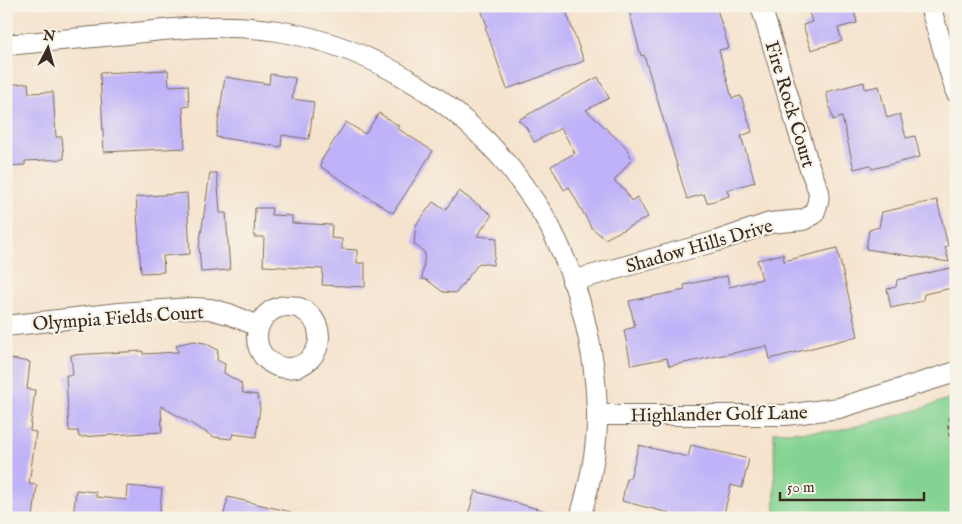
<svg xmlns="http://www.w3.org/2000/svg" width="962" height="524" font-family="'IM FELL English',serif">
	<rect width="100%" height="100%" fill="#f7f3e8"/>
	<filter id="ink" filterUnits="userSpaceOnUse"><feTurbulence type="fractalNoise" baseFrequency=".02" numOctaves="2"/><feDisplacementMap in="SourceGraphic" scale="10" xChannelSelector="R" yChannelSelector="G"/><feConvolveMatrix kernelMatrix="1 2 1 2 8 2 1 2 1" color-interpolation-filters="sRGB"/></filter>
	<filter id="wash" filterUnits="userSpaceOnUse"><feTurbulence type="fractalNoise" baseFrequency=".0096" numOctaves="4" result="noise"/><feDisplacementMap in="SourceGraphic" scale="20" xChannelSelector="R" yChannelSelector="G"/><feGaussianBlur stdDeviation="1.12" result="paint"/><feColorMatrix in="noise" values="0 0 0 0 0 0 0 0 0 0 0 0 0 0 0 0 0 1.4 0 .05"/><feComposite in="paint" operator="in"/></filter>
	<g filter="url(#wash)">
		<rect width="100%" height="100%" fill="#f5e3cd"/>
		<!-- green -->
		<path fill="#84d392" stroke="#607e58" d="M956,396V518H775L774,432L838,431L917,410Z"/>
		<g id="blocks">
			<!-- building -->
			<g fill="#bfb2f8">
				<path d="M480,6H564L584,61L507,89L485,27L487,26Z"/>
				<path d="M628,6H716L729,48L719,50L732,98L741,96L752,132L741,136L755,182L727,190L729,196L707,203L704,194L687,199L644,55L641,56Z"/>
				<path d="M807,6H853L857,23L838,28L842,41L811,50L803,25L812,22Z"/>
				<path d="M168,70L169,86L188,85L189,106L183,107L185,148L104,152L100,73Z"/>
				<path d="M270,74L295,78L292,99L314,102L309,139L282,135L281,147L216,137L225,77L269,84Z"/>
				<path d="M598,77L609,98L586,110L625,146L632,159L614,181L625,190L631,201L637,197L648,217L605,239L591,227L569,187L564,190L551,166L575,153L561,128L534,142L526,127L518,120Z"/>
				<path d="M864,82L865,89L879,86L887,118L900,114L906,138L915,136L920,157L872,169L870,165L854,169L842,117L833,120L826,92Z"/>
				<path d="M28,83L29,93L53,92L56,137H62L64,159L25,161V165L6,166L7,85Z"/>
				<path d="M379,113L399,126L397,128L433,151L393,213L321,167V161L346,122L365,134Z"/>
				<path d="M210,173H217L220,213H226L230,270L201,272L199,248Z"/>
				<path d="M459,191L492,215L477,236L497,238L493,265L479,263L456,293L443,292L427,280L422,279L425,253L414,244L416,225L433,202L445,210Z"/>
				<path d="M187,193L190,254L163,256L164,272L141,273L136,197Z"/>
				<path d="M937,200L948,246L945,247L949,262L866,249L869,230L879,227L882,212Z"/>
				<path d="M255,208H272L271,215L292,216V223L332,225L331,238L342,239V249L357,250V263H365V287L322,285L323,269L263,266L264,237H254Z"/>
				<path d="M837,248L858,336L770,359L767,346L669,366L667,358L631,365L624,330L635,327L629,301L685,290L684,285L727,276L729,287L762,279L757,260L783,254L784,261Z"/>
				<path d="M950,268L953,281L952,288L924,294L923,301L891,308L887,289L896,287L897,280Z"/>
				<path d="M193,341L205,343L218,350L217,360L225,364L224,373L241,383L243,393L257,395L260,408L256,437L233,434L231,439L214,437L161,406L162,432L79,437L78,431H69L66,375H73L71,355L143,351V354L178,352L176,345Z"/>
				<path d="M6,358L30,362L27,389L35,390L30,431L36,432L29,484L37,485L33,518H6Z"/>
				<path d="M639,445L688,457L691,445L749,459L742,488L731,485L723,518H668L669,513L622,501L627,478H630Z"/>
				<path d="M127,486L162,489L159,518H73L76,490L96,492V497L126,500Z"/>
				<path d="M475,491L552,513L551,518H467Z"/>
				<path d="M228,497L291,512L290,518H223Z"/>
			</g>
		</g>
	</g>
	<g filter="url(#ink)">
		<use href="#blocks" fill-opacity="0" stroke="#7c6b5b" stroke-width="1"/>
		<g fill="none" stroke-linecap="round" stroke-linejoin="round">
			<!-- minor casing -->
			<g stroke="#7c6b5b" stroke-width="22">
				<g id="minor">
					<path d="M930,6L956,92"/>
					<path d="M6,45C46,41 86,38 126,34C177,28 226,23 278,31C376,47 468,106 525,188C533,199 541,210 548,223C578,280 596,348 597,413C598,449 590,484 580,518"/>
					<path d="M572,281L717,241L770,223L803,220L814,214L818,202L819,192L809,166L761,6"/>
					<circle cx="288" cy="337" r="31"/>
					<path d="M6,326L119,313L192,308L210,309L229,314L258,326"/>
					<path d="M597,415H786L839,408L956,372"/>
				</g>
			</g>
			<!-- path -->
			<path stroke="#7c6b5b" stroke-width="3" stroke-dasharray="4 4" stroke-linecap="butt" d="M956,402C946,418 946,433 956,449"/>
			<!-- minor -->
			<use href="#minor" stroke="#fff" stroke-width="20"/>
		</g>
	</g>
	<g text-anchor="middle" stroke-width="4.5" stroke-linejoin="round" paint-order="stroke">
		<!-- street labels -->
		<g font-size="19" fill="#3b2a1e" stroke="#f7f3e8">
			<text transform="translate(791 104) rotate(73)" y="7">Fire Rock Court</text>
			<text transform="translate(699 245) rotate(-16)" y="7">Shadow Hills Drive</text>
			<text transform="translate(118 317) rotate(-4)" y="7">Olympia Fields Court</text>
			<text transform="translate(719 413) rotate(-1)" y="7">Highlander Golf Lane</text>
		</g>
	</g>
	<!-- margin -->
	<rect width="962" height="524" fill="none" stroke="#f7f3e8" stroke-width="25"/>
	<!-- north arrow -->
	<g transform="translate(48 48) rotate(6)" stroke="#f7f3e8" stroke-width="4" paint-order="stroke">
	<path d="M0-4L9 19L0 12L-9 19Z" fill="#3b2a1e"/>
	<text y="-8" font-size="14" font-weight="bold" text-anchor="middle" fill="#3b2a1e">N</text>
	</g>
	<!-- scale -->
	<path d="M780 492v8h144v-8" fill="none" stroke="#3b2a1e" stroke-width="2.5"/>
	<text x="787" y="492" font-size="15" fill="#3b2a1e" stroke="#f7f3e8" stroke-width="4" paint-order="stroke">50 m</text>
</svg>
